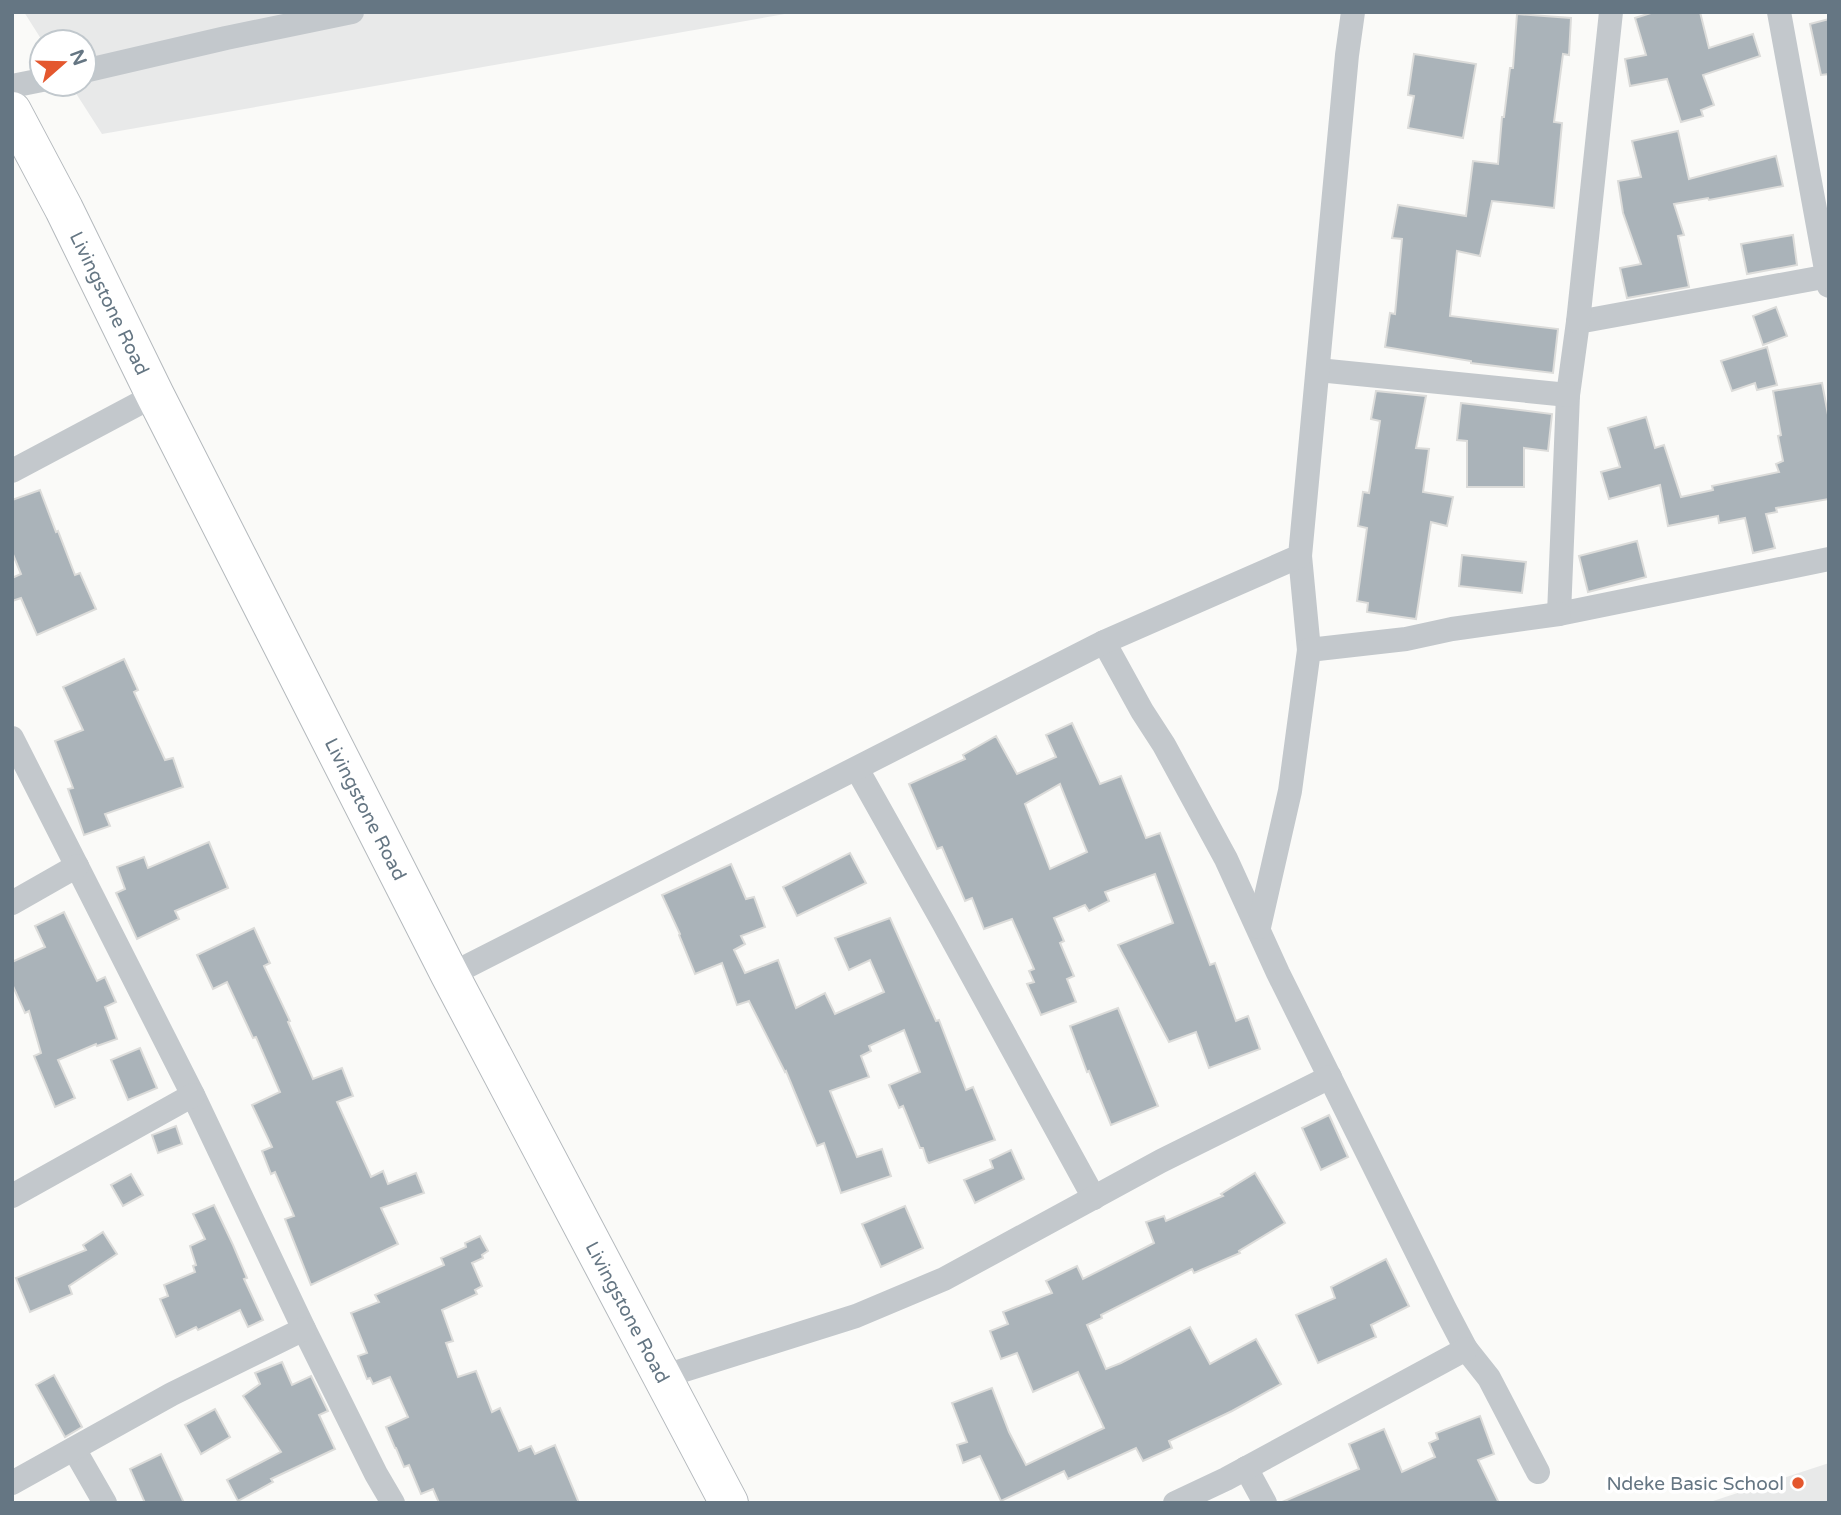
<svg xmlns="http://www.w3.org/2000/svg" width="1841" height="1515" font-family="'Varela Round',sans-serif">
	<rect width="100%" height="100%" fill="#fafaf8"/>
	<!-- built -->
	<g fill="#e8e9e9">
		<path d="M24,12H796L102,134L70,84H84V42H43Z"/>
		<path d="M1829,1463V1503H1707Z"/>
	</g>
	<!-- building -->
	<g fill="#aab3b9" stroke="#dcdcda" stroke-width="2" fill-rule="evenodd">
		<path d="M1654,12H1700L1709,48L1753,34L1760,56L1703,75L1714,105L1701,110L1703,116L1681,122L1667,79L1630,86L1625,59L1646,55L1635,18Z"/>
		<path d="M1517,14L1571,18L1569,55L1563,54L1554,122L1562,123L1554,208L1492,201L1480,256L1457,251L1450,316L1558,329L1553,373L1471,363V361L1385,347L1390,313L1395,314L1402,239L1392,238L1398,205L1466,216L1473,161L1498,164L1502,117H1504L1510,68H1513Z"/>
		<path d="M1829,19V74L1821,75L1810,24Z"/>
		<path d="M1414,54L1476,64L1463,138L1408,128L1414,96L1408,95Z"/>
		<path d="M1678,131L1689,179L1776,156L1783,186L1709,200L1708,198L1674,204L1684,235L1678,236L1689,287L1627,298L1620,268L1641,264L1623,213L1618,181L1641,177L1632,141Z"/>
		<path d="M1793,235L1797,265L1747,274L1741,244Z"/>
		<path d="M1776,307L1787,336L1763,345L1753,316Z"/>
		<path d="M1767,347L1777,385L1757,390L1755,383L1732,391L1721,361Z"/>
		<path d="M1822,383L1829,420V499L1776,508L1777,512L1766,514L1775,548L1753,553L1745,518L1719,523L1718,516L1668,526L1660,485L1609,499L1601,472L1620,467L1608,428L1646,417L1655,448L1664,445L1681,497L1713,490L1712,486L1779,472L1776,464L1783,461L1778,436L1781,435L1773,391Z"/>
		<path d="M1376,391L1426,396L1416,448L1429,449L1423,492L1453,497L1447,526L1431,522L1416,619L1367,612L1368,603L1357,601L1367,528L1358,526L1363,492L1369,493L1380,421L1371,419Z"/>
		<path d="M1461,403L1552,414L1548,451L1524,448V487H1467V441L1457,440Z"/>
		<path d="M40,490L56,532L58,531L75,575L80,573L96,609L37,635L21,598L12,601V578L21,574L12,552V500Z"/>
		<path d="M1637,541L1646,577L1588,592L1579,556Z"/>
		<path d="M1462,555L1526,562L1522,593L1459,586Z"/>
		<path d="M124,659L138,690L134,692L165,760L173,758L183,787L105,814L110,826L84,835L68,789L73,788L55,741L83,730L63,687Z"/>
		<path d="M1072,723L1100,784L1121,776L1146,838L1160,833L1210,965L1215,963L1236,1021L1248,1016L1260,1049L1209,1068L1196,1032L1169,1042L1118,945L1173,923L1155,874L1105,892L1109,901L1089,911L1085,905L1054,918L1064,941L1060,943L1074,976L1067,979L1076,1002L1041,1015L1027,984L1034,982L1029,971L1034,969L1012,919L984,929L972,898L965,901L942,847L937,849L909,784L965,759L963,755L996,736L1017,774L1056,757L1046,735ZM1060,784L1087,852L1050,869L1025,804Z"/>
		<path d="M209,842L228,888L175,911L179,919L137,939L116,893L125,889L117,867L144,857L148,868Z"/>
		<path d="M850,853L866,883L797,916L783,887Z"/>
		<path d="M731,864L746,899L754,897L765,927L741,936L745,944L734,950L745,973L778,960L796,1008L825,993L835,1014L884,992L870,960L849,970L835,938L890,918L936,1021L939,1020L966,1090L973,1087L995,1140L929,1163L927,1161L923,1148H920L903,1106L899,1108L889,1085L920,1072L904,1030L869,1046L871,1051L861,1056L869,1077L830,1091L857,1157L882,1149L891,1176L841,1193L824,1143L817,1146L786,1071L785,1072L749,1001L737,1005L722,963L695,974L679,935L680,934L662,895Z"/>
		<path d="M64,912L97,981L105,977L116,1002L105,1007L117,1039L97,1046L96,1044L58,1060L75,1098L55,1107L34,1056L41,1053L29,1011L25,1013L12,984V962L45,947L35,926Z"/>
		<path d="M254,928L270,963L264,966L290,1021L288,1022L313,1079L342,1068L353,1096L337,1102L371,1177L383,1171L388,1184L416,1173L424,1193L381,1208L398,1244L311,1285L285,1219L294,1216L275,1172L271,1174L262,1151L272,1147L252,1105L280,1092L256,1037L253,1038L227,982L213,989L197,955Z"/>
		<path d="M1118,1008L1158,1106L1111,1125L1089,1071L1087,1072L1070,1026Z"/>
		<path d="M140,1048L157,1088L128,1100L111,1060Z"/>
		<path d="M1329,1115L1348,1157L1321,1170L1302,1128Z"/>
		<path d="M176,1126L182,1144L158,1153L152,1135Z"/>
		<path d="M1011,1150L1024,1179L975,1203L964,1180L993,1168L990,1160Z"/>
		<path d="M1255,1173L1285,1223L1239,1251L1240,1253L1194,1273L1192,1269L1101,1315L1102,1318L1087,1325L1106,1369L1121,1363L1190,1327L1210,1364L1256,1339L1281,1384L1232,1411L1169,1441L1172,1448L1143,1461L1136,1448L1068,1479L1064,1471L1001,1501L980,1456L963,1463L957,1445L967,1442L952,1403L992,1388L1009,1432L1026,1465L1104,1428L1078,1372L1033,1392L1017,1353L1001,1359L990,1331L1008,1324L1003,1312L1052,1293L1046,1281L1077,1266L1083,1279L1154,1243L1146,1222L1164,1216L1166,1221L1223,1196L1221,1194Z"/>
		<path d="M131,1174L143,1195L123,1206L111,1185Z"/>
		<path d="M214,1205L233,1245L247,1278L244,1279L263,1320L248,1327L240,1310L198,1330L196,1327L176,1337L160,1299L168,1296L164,1285L195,1272L193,1266L196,1265L190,1246L205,1239L193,1214Z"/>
		<path d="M905,1206L923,1248L881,1267L862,1224Z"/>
		<path d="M103,1232L117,1254L69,1286L72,1294L30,1312L16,1278L86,1250L83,1245Z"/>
		<path d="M480,1236L488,1251L482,1255L483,1258L472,1263L482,1286L475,1290L477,1294L442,1310L453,1341L446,1343L458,1377L476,1371L492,1412L500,1408L519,1451L531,1446L535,1454L555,1445L579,1503H439L433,1489L421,1494L409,1465L404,1467L396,1448H395L386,1427L408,1417L390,1377L373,1384L370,1378L367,1379L358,1356L367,1353L351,1313L379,1302L375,1295L444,1265L441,1258L466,1247L465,1243Z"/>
		<path d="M1386,1259L1409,1306L1371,1325L1376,1337L1318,1363L1296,1315L1335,1298L1331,1287Z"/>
		<path d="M282,1362L292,1385L311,1376L328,1411L319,1415L335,1449L271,1479L273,1482L238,1501L227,1480L281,1452L243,1396L260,1384L255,1373Z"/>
		<path d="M54,1375L82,1427L65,1437L36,1385Z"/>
		<path d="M215,1409L230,1437L201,1454L185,1425Z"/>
		<path d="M1480,1416L1494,1454L1478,1460L1499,1503H1280L1359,1469L1349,1444L1384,1429L1402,1472L1435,1457L1429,1443L1438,1439L1436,1433Z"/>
		<path d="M161,1454L184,1503H145L130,1469Z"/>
	</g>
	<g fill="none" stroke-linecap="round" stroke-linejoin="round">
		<!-- highway casing -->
		<g stroke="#b4b9bd" stroke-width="40">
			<path id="highway" d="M12,111L64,209L155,395L450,975L729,1503"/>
		</g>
		<!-- street -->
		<g stroke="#c3c8cc" stroke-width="24">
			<path d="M1779,12L1829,286"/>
			<path d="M84,71L226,38L352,12"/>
			<path d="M12,86L42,80"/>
			<path d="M1829,276L1578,322L1568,395L1559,614L1829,559"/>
			<path d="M1578,322L1611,12"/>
			<path d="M1318,370L1568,395"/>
			<path d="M12,471L155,395"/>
			<path d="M1300,556L1309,650"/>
			<path d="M1104,642L1142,711L1164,745L1226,859L1278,973L1444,1307L1466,1349L1489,1378L1538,1472"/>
			<path d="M12,738L193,1095L304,1329L376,1474L393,1503"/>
			<path d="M857,769L943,922L1094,1198"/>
			<path d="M12,903L77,866"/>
			<path d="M1259,927L1290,791L1309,650L1406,639L1452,629L1559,614"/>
			<path d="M450,975L1104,642L1300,556L1347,55L1353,12"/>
			<path d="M12,1196L193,1095"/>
			<path d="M662,1377L856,1316L944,1279L1161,1161L1330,1077"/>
			<path d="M74,1449L105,1503"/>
			<path d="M1246,1468L1265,1503"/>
			<path d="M12,1483L172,1394L304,1329"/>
			<path d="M1175,1503L1226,1479L1466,1349"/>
		</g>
		<!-- highway -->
		<use href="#highway" stroke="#fff" stroke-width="38"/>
	</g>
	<!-- markers -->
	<circle fill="#e4572e" stroke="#fff" stroke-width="2.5" cx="1798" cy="1483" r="7"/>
	<g text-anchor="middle" stroke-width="7" stroke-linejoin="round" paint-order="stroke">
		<!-- street labels -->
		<g font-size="19" fill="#657683" stroke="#fff">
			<text transform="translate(110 303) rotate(64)" y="7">Livingstone Road</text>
			<text transform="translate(366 809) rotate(63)" y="7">Livingstone Road</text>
			<text transform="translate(628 1312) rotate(62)" y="7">Livingstone Road</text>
		</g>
		<!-- poi labels -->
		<g font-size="19" fill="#657683" stroke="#fff" text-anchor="end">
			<text x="1784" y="1490">Ndeke Basic School</text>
		</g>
	</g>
	<!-- border -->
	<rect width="1841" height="1515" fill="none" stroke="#657683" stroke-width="28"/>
	<!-- north arrow -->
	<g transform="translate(63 63) rotate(70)"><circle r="33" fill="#ffffff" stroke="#c1c8cd" stroke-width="2"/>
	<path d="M0-5L12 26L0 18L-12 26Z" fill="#e4572e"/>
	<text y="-10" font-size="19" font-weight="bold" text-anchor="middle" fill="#657683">N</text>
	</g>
</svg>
